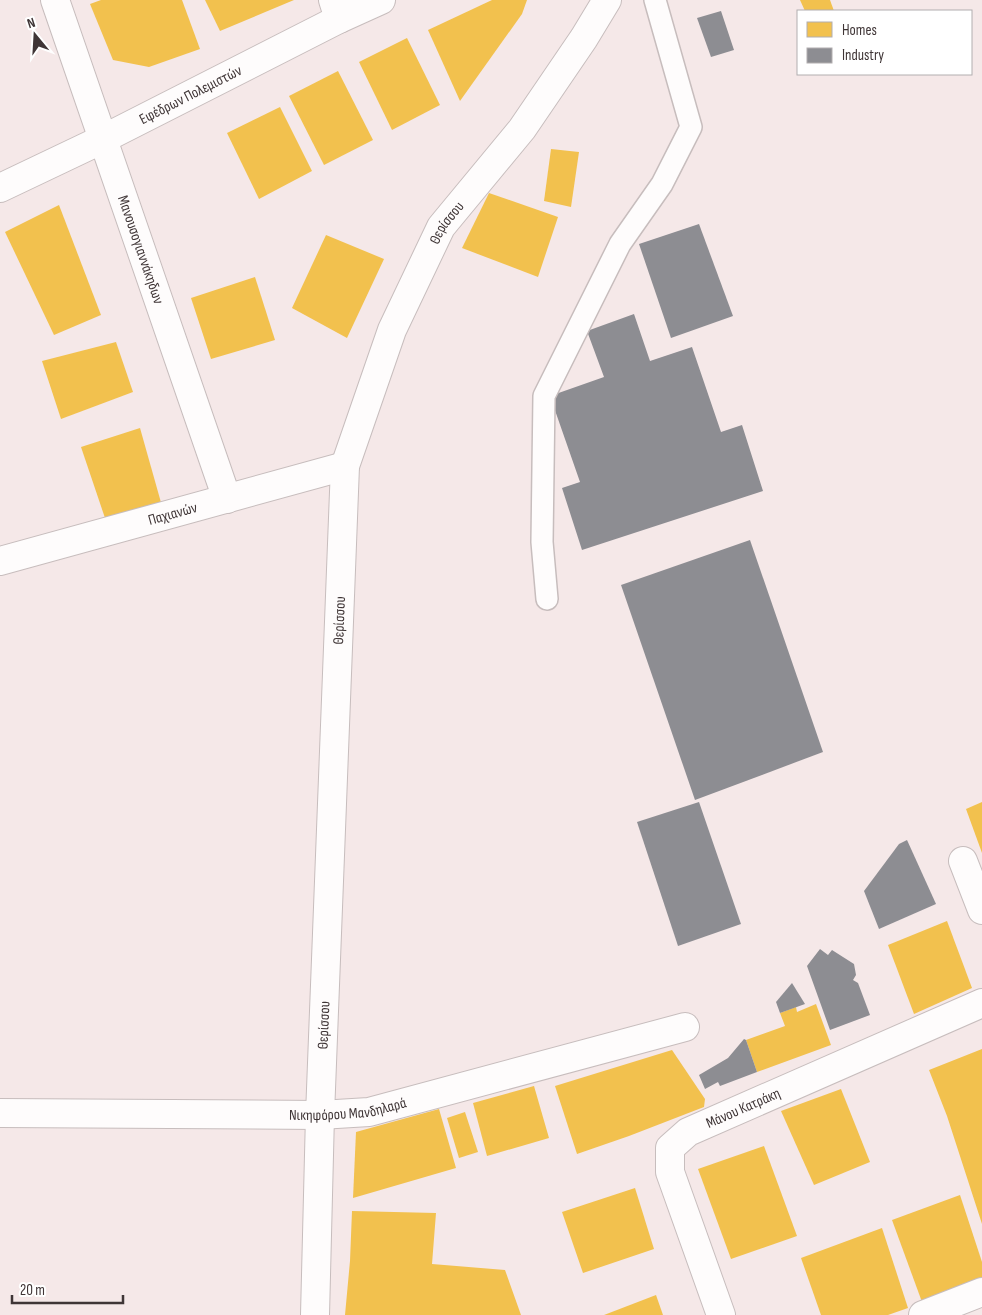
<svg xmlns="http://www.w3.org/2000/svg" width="982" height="1315" font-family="'Sofia Sans Condensed',sans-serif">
	<rect width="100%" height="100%" fill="#f5e8e8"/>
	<!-- homes -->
	<g fill="#f2c14e">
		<path d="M101,0H182L200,49L149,67L113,60L90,4Z"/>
		<path d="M205,0H294L220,31Z"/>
		<path d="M492,0H527L522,14L460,101L428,30Z"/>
		<path d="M800,0H830L834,11H805Z"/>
		<path d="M407,38L440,105L392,130L359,62Z"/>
		<path d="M338,71L373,140L324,165L289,96Z"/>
		<path d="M280,107L312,171L259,199L227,133Z"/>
		<path d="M551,149L579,152L571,207L544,201Z"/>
		<path d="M489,193L558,217L538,277L462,248Z"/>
		<path d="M59,205L101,315L54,335L5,232Z"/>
		<path d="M326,235L384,259L347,338L292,308Z"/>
		<path d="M255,277L275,340L211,359L191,298Z"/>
		<path d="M116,342L133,392L61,419L42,361Z"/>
		<path d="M140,428L162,506L106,521L81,447Z"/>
		<path d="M982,802V853L966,809Z"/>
		<path d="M947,921L972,988L914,1014L888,945Z"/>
		<path d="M816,1004L831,1045L757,1072L746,1040L785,1026L780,1013L796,1007L797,1012Z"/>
		<path d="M982,1049V1224L947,1116L929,1070Z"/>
		<path d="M672,1050L705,1099L704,1107L629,1136L577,1154L555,1086Z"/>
		<path d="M534,1086L549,1138L487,1156L473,1103Z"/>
		<path d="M841,1089L870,1162L814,1185L781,1111Z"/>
		<path d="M439,1109L456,1168L353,1198L356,1132Z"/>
		<path d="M465,1112L478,1152L459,1158L447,1118Z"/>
		<path d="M764,1146L797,1236L731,1259L698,1169Z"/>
		<path d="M635,1188L654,1249L583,1273L562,1212Z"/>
		<path d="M960,1195L982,1262V1280L922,1302L892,1220Z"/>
		<path d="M352,1211L436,1213L432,1264L505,1270L521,1315H345L350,1261Z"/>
		<path d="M882,1228L908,1308L888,1315H821L801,1258Z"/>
		<path d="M656,1295L663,1315H604Z"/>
	</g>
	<!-- industry -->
	<g fill="#8d8d92">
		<path d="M721,11L734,50L711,57L697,18Z"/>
		<path d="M699,224L733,316L671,338L639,244Z"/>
		<path d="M634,314L650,361L692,347L721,432L742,425L763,491L582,550L562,488L580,482L550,396L604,377L587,331Z"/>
		<path d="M750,540L823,752L695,800L621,585Z"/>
		<path d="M699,802L741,924L678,946L637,822Z"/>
		<path d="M907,840L936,904L879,929L864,891L899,844Z"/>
		<path d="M820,949L828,955L832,950L854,964L856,975L853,980L858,983L870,1015L830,1030L807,966Z"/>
		<path d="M792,983L805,1004L780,1013L776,1002Z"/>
		<path d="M744,1039L746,1040L757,1072L720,1086L718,1082L705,1089L699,1075L728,1058Z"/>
	</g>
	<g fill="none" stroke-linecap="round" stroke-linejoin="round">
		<!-- service casing -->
		<g stroke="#c7bdbd" stroke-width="24">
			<path id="service" d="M547,599L542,542L544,396L620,244L662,184L691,127L655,0"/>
		</g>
		<!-- minor casing -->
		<g stroke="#c7bdbd" stroke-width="30">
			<g id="minor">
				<path id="s1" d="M55,0L227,499"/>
				<path d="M333,0L339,19"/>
				<path id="s2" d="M0,561L345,466"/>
				<path d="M963,861L982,910"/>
				<path id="s3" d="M0,1113L320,1115L369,1112L685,1027"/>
				<path id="s4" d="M315,1315L320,1115L345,466L392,330L441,227L522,129L584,38L607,0"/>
				<path id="s5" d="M721,1315L670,1172V1148L688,1132L982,1003"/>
				<path d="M923,1315L982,1292"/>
			</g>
		</g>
		<!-- tertiary casing -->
		<g stroke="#c7bdbd" stroke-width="30">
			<g id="tertiary">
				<path id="s6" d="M0,188L103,139L339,19L381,0"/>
			</g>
		</g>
		<!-- service -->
		<use href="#service" stroke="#fefcfc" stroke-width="21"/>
		<!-- minor -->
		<use href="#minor" stroke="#fefcfc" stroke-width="28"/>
		<!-- tertiary -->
		<use href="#tertiary" stroke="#fefcfc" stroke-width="28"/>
	</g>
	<g text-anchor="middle" stroke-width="5" stroke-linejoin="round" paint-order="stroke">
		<!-- street labels -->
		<g font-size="15" fill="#3f3536" stroke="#fff">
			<text dy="5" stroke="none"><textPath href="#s6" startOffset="212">Εφέδρων Πολεμιστών</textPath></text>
			<text dy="5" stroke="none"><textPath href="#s4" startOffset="1114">Θερίσσου</textPath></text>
			<text dy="5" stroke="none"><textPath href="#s1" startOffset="264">Μανουσογιαννάκηδων</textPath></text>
			<text dy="5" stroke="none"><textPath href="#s2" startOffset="179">Παχιανών</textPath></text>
			<text dy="5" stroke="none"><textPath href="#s4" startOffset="695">Θερίσσου</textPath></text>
			<text dy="5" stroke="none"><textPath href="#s4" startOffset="290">Θερίσσου</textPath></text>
			<text dy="5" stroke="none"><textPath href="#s3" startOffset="348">Νικηφόρου Μανδηλαρά</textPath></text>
			<text dy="5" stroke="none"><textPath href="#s5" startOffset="260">Μάνου Κατράκη</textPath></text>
		</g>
	</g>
	<!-- legend -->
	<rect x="797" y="10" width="175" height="65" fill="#ffffff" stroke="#b2aeaf"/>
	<rect x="807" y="22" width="25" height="15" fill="#f2c14e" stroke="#b2aeaf"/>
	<text x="842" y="35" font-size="15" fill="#3f3536">Homes</text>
	<rect x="807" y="48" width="25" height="15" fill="#8d8d92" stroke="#b2aeaf"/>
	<text x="842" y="60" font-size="15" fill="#3f3536">Industry</text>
	<!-- north arrow -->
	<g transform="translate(35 35) rotate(342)" stroke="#ffffff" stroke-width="4" paint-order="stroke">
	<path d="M0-4L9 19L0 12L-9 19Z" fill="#3f3536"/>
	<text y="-8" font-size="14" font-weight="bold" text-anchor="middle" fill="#3f3536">N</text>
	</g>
	<!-- scale -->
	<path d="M12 1295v8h111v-8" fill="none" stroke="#3f3536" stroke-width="2.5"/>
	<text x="20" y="1295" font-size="15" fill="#3f3536" stroke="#ffffff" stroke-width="4" paint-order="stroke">20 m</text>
</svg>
